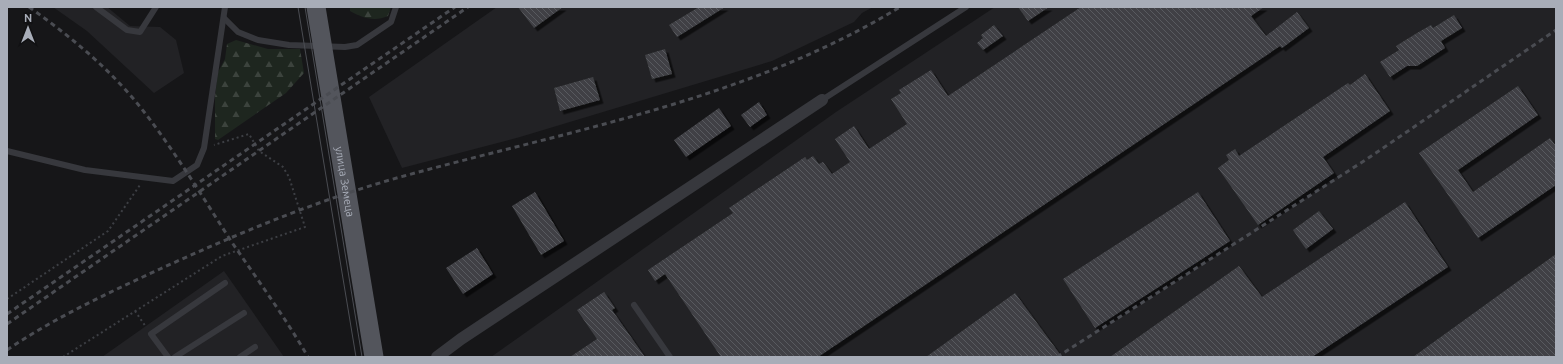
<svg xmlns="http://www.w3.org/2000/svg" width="1563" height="364" font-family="Ubuntu,sans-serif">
	<defs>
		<pattern id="forest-firs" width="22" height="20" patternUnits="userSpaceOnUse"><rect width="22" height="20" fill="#1e261f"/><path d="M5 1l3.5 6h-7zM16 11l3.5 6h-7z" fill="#3c433d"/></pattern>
		<pattern id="building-back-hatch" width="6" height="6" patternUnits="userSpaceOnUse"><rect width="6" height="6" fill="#404145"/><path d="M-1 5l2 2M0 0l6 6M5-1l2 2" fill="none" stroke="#595a5e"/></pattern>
		<filter id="shadow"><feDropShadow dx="3.5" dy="3.5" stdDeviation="0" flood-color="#0009"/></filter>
	</defs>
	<rect width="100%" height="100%" fill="#161618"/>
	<!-- built -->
	<g fill="#222225">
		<path d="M53,7H107L130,26L160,27L176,40L184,73L154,93L87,31Z"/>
		<path d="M497,7H873L862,13L854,22L772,61L520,137L402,168L369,97Z"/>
		<path d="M995,7H1556V357H491L836,112Z"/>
		<path d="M224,271L284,357H102Z"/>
	</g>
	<!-- forest -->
	<g fill="url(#forest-firs)">
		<path d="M350,7H391L388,16C374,22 363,18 350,11Z"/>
		<path d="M236,40L268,49H300L304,73L286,93L218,140L215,139V97L218,72L225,59L227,44Z"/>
	</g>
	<!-- building -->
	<g fill="url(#building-back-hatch)" filter="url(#shadow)">
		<path d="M518,7H563L534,28Z"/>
		<path d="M699,7H725L677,37L669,25Z"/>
		<path d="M1018,7H1049L1028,21Z"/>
		<path d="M1081,7H1264L1251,16L1266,36L1297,12L1309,28L1282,48L1280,46L818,357H721L665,274L655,281L648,270L733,213L729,208L805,157L807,160L813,156L819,164L823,162L832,174L850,162L835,139L854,126L869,149L907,124L891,99L901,93L899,90L931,70L948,96Z"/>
		<path d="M1454,15L1462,28L1441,41L1445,48L1417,66H1407L1390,77L1380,62L1399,50L1396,46L1417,33L1431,25L1433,28Z"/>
		<path d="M994,25L1003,36L983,50L977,43L983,38L981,35Z"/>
		<path d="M665,49L672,74L652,79L645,55Z"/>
		<path d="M1365,74L1390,111L1323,157L1334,173L1258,225L1218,168L1229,160L1226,155L1235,149L1239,156L1348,83L1350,85Z"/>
		<path d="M593,77L600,100L560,111L554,88Z"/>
		<path d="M1518,86L1538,115L1458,170L1473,192L1550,138L1556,146V185L1478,238L1419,153Z"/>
		<path d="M759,102L767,115L750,127L741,115Z"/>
		<path d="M719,108L731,126L686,157L674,140Z"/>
		<path d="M535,192L564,241L541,255L512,206Z"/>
		<path d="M1198,192L1230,241L1095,328L1063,279Z"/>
		<path d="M1405,202L1448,267L1312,357H1110L1239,266L1262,297Z"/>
		<path d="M1319,211L1333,229L1306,249L1293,230Z"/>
		<path d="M477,248L493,274L463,294L446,268Z"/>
		<path d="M1556,254V357H1413Z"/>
		<path d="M604,292L615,308L612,310L645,357H570L597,339L577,310Z"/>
		<path d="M1015,293L1062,357H926Z"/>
	</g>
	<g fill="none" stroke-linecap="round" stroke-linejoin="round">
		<!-- path -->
		<g stroke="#3d3f44" stroke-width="2" stroke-dasharray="2 3" stroke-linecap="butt">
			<path d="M7,299L108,231L140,185"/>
			<path d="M135,311L146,327"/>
			<path d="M63,357L222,256L305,227L289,177L283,167L259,151L249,134L214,145"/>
		</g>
		<!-- service -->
		<g stroke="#37383d" stroke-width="6">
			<path d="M96,7L127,30L140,32L156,7"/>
			<path d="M224,18L238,32L258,40L289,45L345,47L357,45L391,22L396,7"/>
			<path d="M822,100L966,7"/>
			<path d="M7,151L85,170L173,181L197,165L204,148L225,7"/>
			<path d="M634,305L670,357"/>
			<path d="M168,357L151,334L225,283"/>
			<path d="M175,357L244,313"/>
			<path d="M240,357L255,347"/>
		</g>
		<!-- minor -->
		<path stroke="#37383d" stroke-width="12" d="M437,357L461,339L822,100"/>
		<!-- primary -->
		<path stroke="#53555c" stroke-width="19" id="s1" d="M316,7L374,357"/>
		<!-- tram -->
		<g stroke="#4a4c52" stroke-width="1">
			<path d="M298,7L356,357"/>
			<path d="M305,7L362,357"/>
		</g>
		<!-- rail -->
		<g stroke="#4a4c52" stroke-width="3" stroke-dasharray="5 4" stroke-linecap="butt">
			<path d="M29,7C70,36 110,69 141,108C174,150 202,196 231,241C257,279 285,317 308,357"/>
			<path d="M7,314L455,7"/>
			<path d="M7,324L468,7"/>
			<path d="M7,350C54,318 108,293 160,269C239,233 320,199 404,176C572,130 749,99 900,7"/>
			<path d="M1057,357L1367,159L1556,30"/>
		</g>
	</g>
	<g text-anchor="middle" stroke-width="3" stroke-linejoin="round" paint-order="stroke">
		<!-- street labels -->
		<g font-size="11" fill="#a8adb8" stroke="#111113">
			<text dy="4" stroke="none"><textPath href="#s1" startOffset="177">улица Земеца</textPath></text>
		</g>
	</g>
	<!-- border -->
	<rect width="1563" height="364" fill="none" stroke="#a8adb8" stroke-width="16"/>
	<!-- north arrow -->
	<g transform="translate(28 28)" stroke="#111113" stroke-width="3" paint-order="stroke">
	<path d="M0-3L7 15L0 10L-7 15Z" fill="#a8adb8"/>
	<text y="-6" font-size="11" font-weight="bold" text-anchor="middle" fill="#a8adb8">N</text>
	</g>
</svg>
